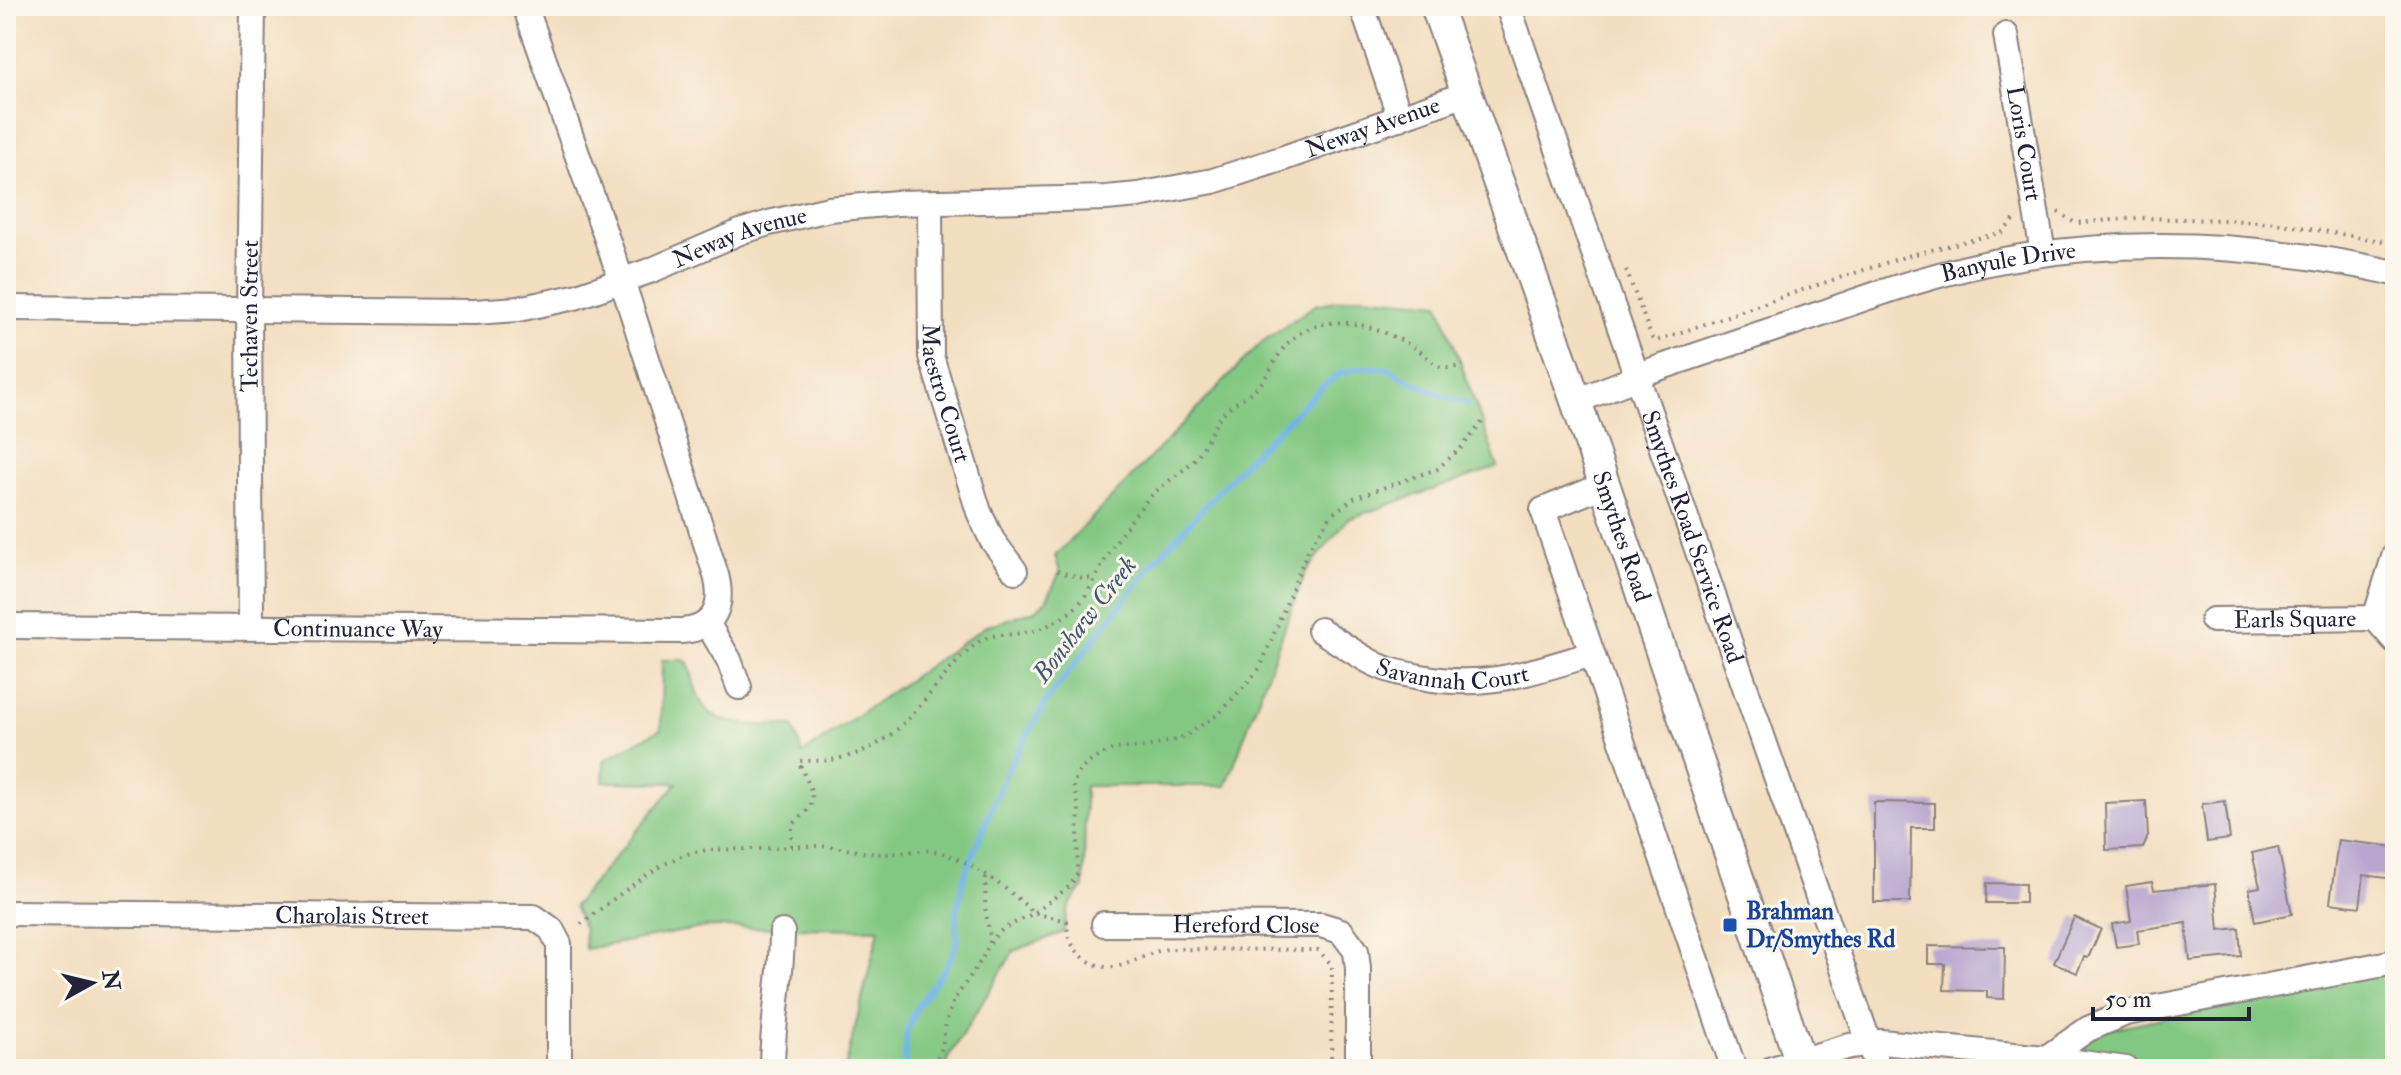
<svg xmlns="http://www.w3.org/2000/svg" width="2401" height="1075" font-family="'IM FELL Double Pica',serif">
	<rect width="100%" height="100%" fill="#fbf7ec"/>
	<filter id="ink" filterUnits="userSpaceOnUse"><feTurbulence type="fractalNoise" baseFrequency=".0125" numOctaves="2"/><feDisplacementMap in="SourceGraphic" scale="16" xChannelSelector="R" yChannelSelector="G"/><feConvolveMatrix kernelMatrix="1 2 1 2 8 2 1 2 1" color-interpolation-filters="sRGB"/></filter>
	<filter id="wash" filterUnits="userSpaceOnUse"><feTurbulence type="fractalNoise" baseFrequency=".006" numOctaves="4" result="noise"/><feDisplacementMap in="SourceGraphic" scale="32" xChannelSelector="R" yChannelSelector="G"/><feGaussianBlur stdDeviation="1.8" result="paint"/><feColorMatrix in="noise" values="0 0 0 0 0 0 0 0 0 0 0 0 0 0 0 0 0 1.4 0 .05"/><feComposite in="paint" operator="in"/></filter>
	<g filter="url(#wash)">
		<rect width="100%" height="100%" fill="#f3dec0"/>
		<!-- green -->
		<g fill="#83c882" stroke="#52755e" stroke-width="2">
			<path d="M1361,296L1439,303L1498,467L1348,519L1305,573L1226,786H1085L1084,887C1070,901 1065,912 1064,932L1014,951L948,1058L947,1069H845L879,929L707,927L585,949L584,929L574,906L677,783L603,782L604,760L661,729L662,660H683L688,663C693,675 694,688 700,700C715,731 764,724 793,726L802,754L986,626L1036,610L1047,599L1060,572L1055,556L1262,342L1315,305Z"/>
			<path d="M2395,970V1069H2171L2116,1059L2078,1055L2075,1048L2104,1030Z"/>
		</g>
		<g fill="none" stroke-linecap="round" stroke-linejoin="round">
			<!-- stream -->
			<path stroke="#71b4e6" stroke-width="6" d="M904,1069L907,1031L917,1007L948,964L954,951L957,939L956,914L965,874L1007,770L1048,699L1156,560L1246,461L1321,388L1339,374L1365,367L1388,369L1440,395L1467,404"/>
		</g>
		<g id="blocks">
			<!-- building -->
			<g fill="#b7a6d0">
				<path d="M2146,801L2148,836L2143,848L2106,850L2105,803Z"/>
				<path d="M2225,801L2230,839L2207,842L2202,804Z"/>
				<path d="M1874,802L1935,803V828H1911L1910,902H1874Z"/>
				<path d="M2338,840L2395,847V879L2364,875L2360,907L2330,903Z"/>
				<path d="M2278,847L2292,914L2255,922L2249,889L2260,887L2252,853Z"/>
				<path d="M2152,882L2154,890L2215,884L2219,930L2239,928L2241,956L2190,961L2186,923L2137,930L2139,944L2116,947L2112,924L2131,921L2126,886Z"/>
				<path d="M1987,883L2025,884V903H1986Z"/>
				<path d="M2074,917L2101,929L2088,958L2084,957L2077,973L2054,963Z"/>
				<path d="M1928,946L2005,947L2004,999L1987,998V991L1944,990L1945,964H1928Z"/>
			</g>
		</g>
	</g>
	<g filter="url(#ink)">
		<use href="#blocks" fill-opacity="0" stroke="#8a807e" stroke-width="2"/>
		<g fill="none" stroke-linecap="round" stroke-linejoin="round">
			<!-- minor casing -->
			<g stroke="#8a807e" stroke-width="28">
				<g id="minor">
					<path d="M1362,6L1400,118"/>
					<path id="s1" d="M1508,6L1878,1069"/>
					<path id="s2" d="M2006,35L2043,253"/>
					<path id="s3" d="M930,203L931,356L979,512L992,540L1015,571"/>
					<path id="s4" d="M6,308L474,312L518,309L575,297L652,270L740,232L769,223L829,209L897,203L1106,198L1138,195L1213,181L1281,159L1466,94"/>
					<path id="s5" d="M1638,375C1701,354 1765,332 1828,311C1887,290 1947,270 2009,259C2137,236 2268,245 2395,273"/>
					<path d="M1576,401L1638,377"/>
					<path d="M1604,485L1543,510L1734,1069"/>
					<path d="M2375,618L2395,641"/>
					<path id="s6" d="M2213,620L2375,618L2395,554"/>
					<path d="M707,623L729,660L739,687"/>
					<path id="s7" d="M6,626L681,631C715,629 724,606 716,575L628,299L525,6"/>
					<path id="s8" d="M251,626L249,310L253,6"/>
					<path id="s9" d="M1320,630C1338,641 1355,654 1373,663C1388,671 1405,674 1421,677C1486,690 1531,672 1592,654"/>
					<path id="s10" d="M6,913L534,917L551,929L559,944V1069"/>
					<path id="s11" d="M1104,924L1321,925L1341,931L1356,951L1358,969V1069"/>
					<path d="M2046,1058L2088,1029L2126,1013L2395,962"/>
					<path d="M772,1069C772,1023 782,978 782,932"/>
					<path d="M1772,1069L1850,1046L1881,1042L2046,1058L2126,1069"/>
				</g>
			</g>
			<!-- major casing -->
			<g stroke="#8a807e" stroke-width="34">
				<g id="major">
					<path id="s12" d="M1436,6L1576,401L1803,1069"/>
				</g>
			</g>
			<!-- path -->
			<g stroke="#8a807e" stroke-width="4" stroke-dasharray="2 6" stroke-linecap="butt">
				<path d="M2058,212L2075,223L2138,218L2226,220L2276,223L2381,241L2395,239"/>
				<path d="M1626,270L1652,338L1656,341L1799,291L1907,256L2003,232L2015,219"/>
				<path d="M1057,571L1076,577L1094,579"/>
				<path d="M791,846L792,826C796,821 802,817 806,812C821,794 803,779 799,761C813,760 827,762 841,758C910,743 927,684 977,643C992,632 1006,636 1023,633C1043,630 1062,620 1077,606C1089,594 1096,575 1105,560C1116,540 1129,522 1143,505C1157,487 1177,477 1193,461C1207,446 1212,424 1226,410C1237,401 1250,395 1260,384C1277,364 1279,343 1306,330C1341,312 1385,330 1415,348C1424,353 1430,362 1439,366C1447,370 1455,367 1463,365"/>
				<path d="M986,877L985,906L990,938"/>
				<path d="M581,924C606,905 659,862 687,854C707,848 728,850 748,849C771,849 793,846 815,846C837,846 860,853 882,854C902,854 924,847 942,853C975,863 1009,890 1034,913L1071,885L1077,874L1079,807L1073,784L1080,770L1094,759L1113,749L1146,747L1173,741L1187,735L1220,713L1260,668L1308,550L1331,515L1354,498L1437,469L1462,447L1483,421"/>
				<path d="M926,1069L940,1054L942,1047L946,1022L954,1000L982,959L991,940L1003,929L1034,913L1067,921C1067,935 1071,947 1082,956C1114,982 1134,955 1167,949L1318,950L1332,965L1331,1069"/>
			</g>
			<!-- minor -->
			<use href="#minor" stroke="#fff" stroke-width="24"/>
			<!-- major -->
			<use href="#major" stroke="#fff" stroke-width="30"/>
		</g>
	</g>
	<!-- markers -->
	<rect fill="#1a4fb4" stroke="#fbf7ec" stroke-width="3" x="1722" y="917" width="16" height="16" rx="4"/>
	<g text-anchor="middle" stroke-width="6" stroke-linejoin="round" paint-order="stroke">
		<!-- street labels -->
		<g font-size="24" fill="#22223b" stroke="#fbf7ec">
			<text dy="8" stroke="none"><textPath href="#s4" startOffset="1394">Neway Avenue</textPath></text>
			<text dy="8" stroke="none"><textPath href="#s2" startOffset="110">Loris Court</textPath></text>
			<text dy="8" stroke="none"><textPath href="#s4" startOffset="746">Neway Avenue</textPath></text>
			<text dy="8" stroke="none"><textPath href="#s5" startOffset="388">Banyule Drive</textPath></text>
			<text dy="8" stroke="none"><textPath href="#s8" startOffset="310">Techaven Street</textPath></text>
			<text dy="8" stroke="none"><textPath href="#s3" startOffset="192">Maestro Court</textPath></text>
			<text dy="8" stroke="none"><textPath href="#s12" startOffset="562">Smythes Road</textPath></text>
			<text dy="8" stroke="none"><textPath href="#s1" startOffset="562">Smythes Road Service Road</textPath></text>
			<text dy="8" stroke="none"><textPath href="#s6" startOffset="82">Earls Square</textPath></text>
			<text dy="8" stroke="none"><textPath href="#s7" startOffset="352">Continuance Way</textPath></text>
			<text dy="8" stroke="none"><textPath href="#s9" startOffset="144">Savannah Court</textPath></text>
			<text dy="8" stroke="none"><textPath href="#s10" startOffset="346">Charolais Street</textPath></text>
			<text dy="8" stroke="none"><textPath href="#s11" startOffset="142">Hereford Close</textPath></text>
		</g>
		<!-- transit labels -->
		<g font-size="24" font-weight="bold" fill="#164399" stroke="#fbf7ec" text-anchor="start">
			<text x="1746" y="919">Brahman<tspan x="1746" dy="28">Dr/Smythes Rd</tspan></text>
		</g>
		<!-- water labels -->
		<g font-size="26" font-style="italic" fill="#3e5577" stroke="#fbf7ec">
			<text transform="translate(1084 619) rotate(-52)" y="9">Bonshaw Creek</text>
		</g>
	</g>
	<!-- margin -->
	<rect width="2401" height="1075" fill="none" stroke="#fbf7ec" stroke-width="32"/>
	<!-- north arrow -->
	<g transform="translate(92 983) rotate(82)" stroke="#fbf7ec" stroke-width="6" paint-order="stroke">
	<path d="M0-6L14 30L0 20L-14 30Z" fill="#22223b"/>
	<text y="-12" font-size="22" font-weight="bold" text-anchor="middle" fill="#22223b">N</text>
	</g>
	<!-- scale -->
	<path d="M2093 1007v12h156v-12" fill="none" stroke="#22223b" stroke-width="4"/>
	<text x="2105" y="1007" font-size="24" fill="#22223b" stroke="#fbf7ec" stroke-width="6" paint-order="stroke">50 m</text>
</svg>
